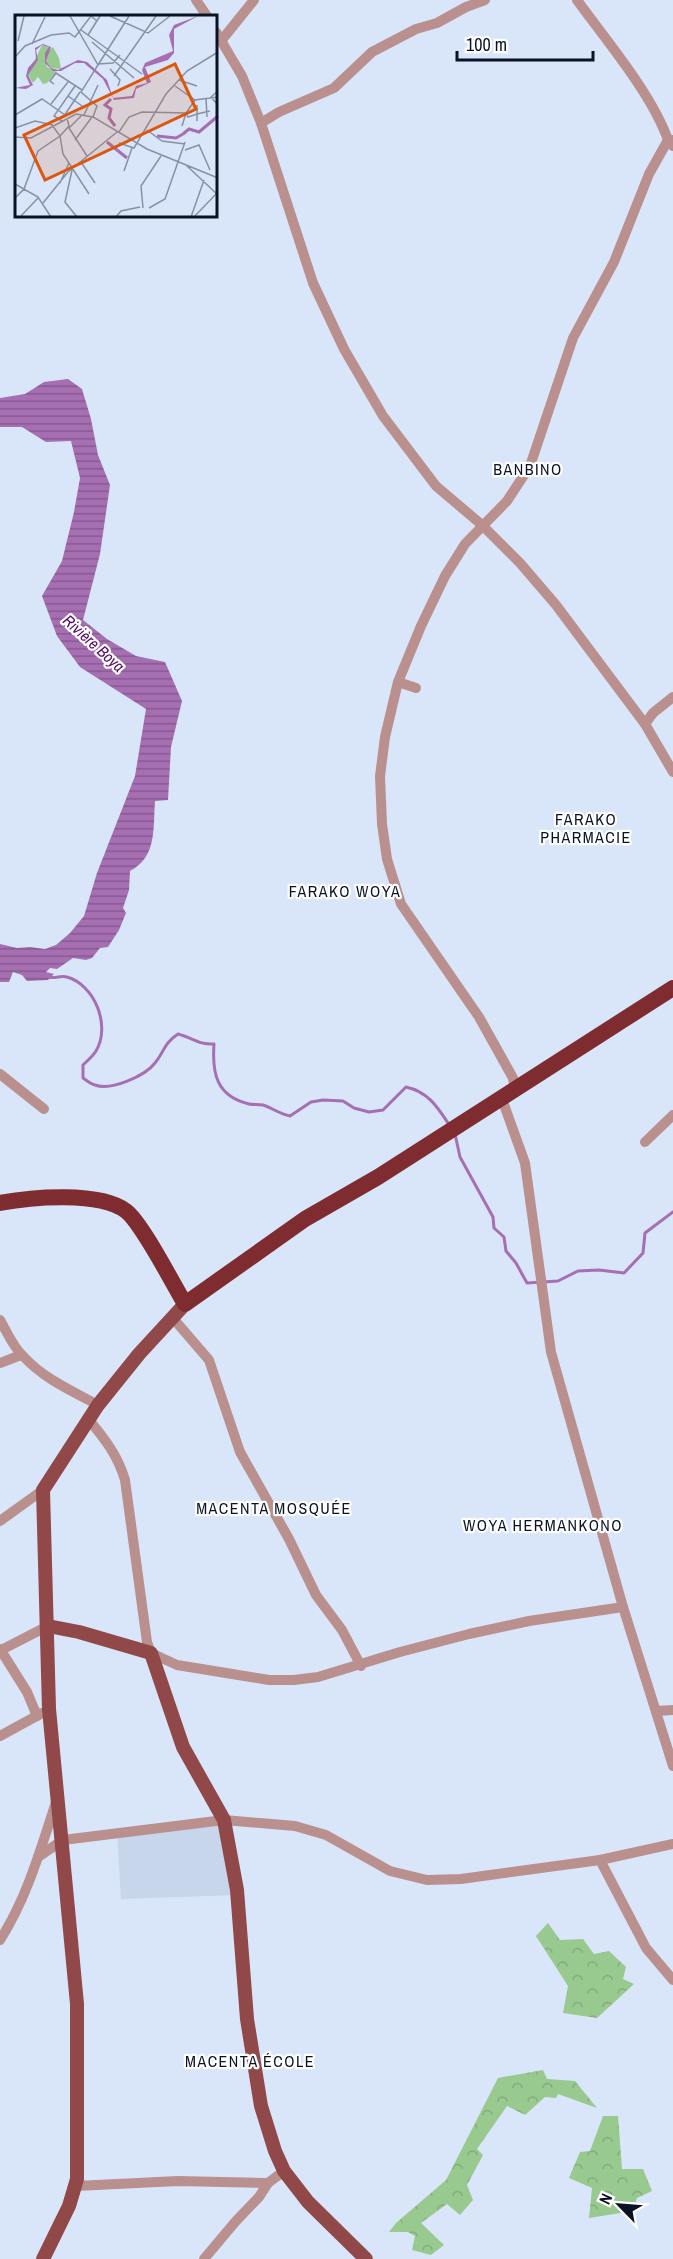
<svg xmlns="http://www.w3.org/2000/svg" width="673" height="2259" font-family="'Archivo Narrow',sans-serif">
	<defs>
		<pattern id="forest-crowns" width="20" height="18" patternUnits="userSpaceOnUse" patternTransform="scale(1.5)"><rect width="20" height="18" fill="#98c98f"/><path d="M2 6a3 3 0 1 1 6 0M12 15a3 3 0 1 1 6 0" fill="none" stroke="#82ac7b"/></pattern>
		<pattern id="water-rules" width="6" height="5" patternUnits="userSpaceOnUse" patternTransform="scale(1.5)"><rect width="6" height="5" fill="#a66fb1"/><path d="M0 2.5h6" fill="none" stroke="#855a90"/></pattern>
	</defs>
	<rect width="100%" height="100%" fill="#d9e5f9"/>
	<!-- built -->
	<path fill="#c8d6ec" d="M224,1820L238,1895L121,1899L117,1833Z"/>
	<!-- forest -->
	<g fill="url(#forest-crowns)">
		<path d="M548,1923L560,1940L583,1939L594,1954L609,1951L626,1967L623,1979L634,1984L597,2018L563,2013L568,1986L536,1936Z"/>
		<path d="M543,2070L547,2079L575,2081L597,2108L558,2094L556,2098L545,2097L525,2115L507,2106L477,2149L483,2155L467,2185L473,2200L460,2215L447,2204L421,2223L444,2245L431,2255L412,2250L415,2236L408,2232H389L396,2223L446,2180L498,2078Z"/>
		<path d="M603,2116H618L622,2169H643L652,2191L637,2198L633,2211L589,2218L592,2188L569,2178L580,2152L590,2151Z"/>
	</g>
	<!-- water -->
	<path fill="url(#water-rules)" d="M68,379L82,389L91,419L98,455L110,485L100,554L83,620L107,639L136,656L165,662L182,701L171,747L168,800L155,801C153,829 157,857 130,871L129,890L123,908L126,913L119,930L108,947L100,948L92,958L86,960L73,958L57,969L50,968L46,972L54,974L48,980L27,981L22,975L13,972L9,982H0V944L17,948L30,947L45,949L56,945L70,933L84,916L97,873L135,776L146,709L80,667L57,636L42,596L62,561L74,512L80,478L71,441L46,442L22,427H0V398L25,394L44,382Z"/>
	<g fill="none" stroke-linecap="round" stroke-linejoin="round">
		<!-- stream -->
		<g stroke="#a66fb1" stroke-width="3">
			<path d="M48,977C55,979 61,975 67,977C95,985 111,1026 96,1051C93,1056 87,1061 83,1065V1078C86,1080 91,1084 95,1085C111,1091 145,1076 155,1063C165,1051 163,1044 178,1034C193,1038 199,1045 214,1044C212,1073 216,1096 249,1104C253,1105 258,1104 263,1105C272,1108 280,1114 290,1116L311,1102L323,1100L343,1101L354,1108L369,1112L383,1110L406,1087C429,1092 438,1108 450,1126"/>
			<path d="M455,1134L460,1157L493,1217L494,1228L504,1237L506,1251L516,1263L527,1283L558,1281L578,1271L599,1270L624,1273L643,1253L645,1233L673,1212"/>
		</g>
		<!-- minor -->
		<g stroke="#ba908f" stroke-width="10">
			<path d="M196,0L207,16"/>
			<path d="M577,0C606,40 652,94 668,140H673"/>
			<path d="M216,32L242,76L261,123L313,283L344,349L383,416L436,486L482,525L520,563L556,605L645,724L673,772"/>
			<path d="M221,41L254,0"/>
			<path d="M261,123L279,112L334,88L372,52L416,29L437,23L466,7L485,0"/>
			<path d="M398,682L416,688"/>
			<path d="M645,724L653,713L673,697"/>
			<path d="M0,1074L44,1109"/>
			<path d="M515,1090L513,1078L479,1017L401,904L387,859L382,824L380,776L385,737L398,682L421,626L445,576L465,544L507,501L530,466L573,338L614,262L649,174L668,140L673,146"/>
			<path d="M502,1099L525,1163L551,1352L623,1607L673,1766"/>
			<path d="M645,1142L673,1115"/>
			<path d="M172,1317L209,1360L240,1452L289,1539L316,1595L342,1630L361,1666"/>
			<path d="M0,1320C7,1332 13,1347 23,1356C44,1379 72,1391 98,1405"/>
			<path d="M0,1363L21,1355"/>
			<path d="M89,1420C105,1439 118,1456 125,1480L147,1642L151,1653L177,1665L269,1680H294L318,1677L400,1652L469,1634L529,1621L623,1607"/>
			<path d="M0,1521L43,1490"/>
			<path d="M0,1649L27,1692L37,1716"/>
			<path d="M1,1650L48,1626"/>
			<path d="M657,1711L673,1710"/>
			<path d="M0,1736L42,1713"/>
			<path d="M38,1857L63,1840L224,1820L295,1826L326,1835L390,1871L427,1880L461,1879L600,1860L673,1844"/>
			<path d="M600,1860L646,1948L673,1980"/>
			<path d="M0,1940C27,1898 41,1848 56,1802"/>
			<path d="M76,2186L178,2181L268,2183L284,2171"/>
			<path d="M204,2259L236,2221L259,2197L268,2183"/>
		</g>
		<!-- major -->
		<g stroke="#904849" stroke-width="14">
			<path d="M48,1626L79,1632L151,1653L183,1747L224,1820L237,1890L247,2019L261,2106L275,2151L284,2171L308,2202L366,2259"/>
			<path d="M43,2259L69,2206L77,2179V2004L49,1709L43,1490L98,1405L139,1354L185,1304"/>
		</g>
		<!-- highway -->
		<path stroke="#7e2c30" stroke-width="16" d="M0,1203C31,1197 100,1191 126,1211C142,1223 173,1284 185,1304L305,1219L378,1177L673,988"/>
	</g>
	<g text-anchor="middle" stroke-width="4.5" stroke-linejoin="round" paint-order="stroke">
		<!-- neighbourhood labels -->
		<g font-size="16" letter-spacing="1.5" fill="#0a1324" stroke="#fff">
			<text x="528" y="475">BANBINO</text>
			<text x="586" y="825">FARAKO<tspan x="586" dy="18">PHARMACIE</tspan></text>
			<text x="345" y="897">FARAKO WOYA</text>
			<text x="274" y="1514">MACENTA MOSQUÉE</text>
			<text x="543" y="1531">WOYA HERMANKONO</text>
			<text x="250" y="2067">MACENTA ÉCOLE</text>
		</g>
		<!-- water labels -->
		<g font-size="16" font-style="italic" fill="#540d61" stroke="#fff">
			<text transform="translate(94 643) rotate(42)" y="6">Rivière Boya</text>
		</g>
	</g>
	<!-- overview -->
	<g transform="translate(15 15)">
		<rect width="202" height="202" fill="#d9e5f9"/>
		<path d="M27,30L34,32L30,46L32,52L42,57L32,68L28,69L23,62L18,68L13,60ZM38,32L44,43L46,54L36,53L31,46L33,36Z" fill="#98c98f"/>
		<path d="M183,1L159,14V38L153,45L130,52L136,67L121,74L119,83L99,85L88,64L69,48H60L46,56H38L30,48V38L34,32L27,30L21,35L23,45L13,60L18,70L11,74L0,73L15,70L11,61L13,53L21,44L20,33L28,29L36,32L31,46L36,53L43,55L63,45L72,47L92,65L98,83L117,81L121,71L132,68L127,55L130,48L158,36L154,20L159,10Z" fill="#a66fb1"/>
		<path fill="none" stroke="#a66fb1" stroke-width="3" d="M96,84L90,90L96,94L94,103L100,111M168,119L174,114L184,117L203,101M142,121L161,123L168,119M92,127L112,143"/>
		<path fill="none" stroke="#8691a4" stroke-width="1.5" d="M55,1L83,50L66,77L82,91L78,102L132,134L203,163M95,1L133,18L155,1M66,15L127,59M73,20L85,1M3,26L9,1M77,27L119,63M17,29L30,2M0,42L10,31L36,20L54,18L60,22L76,1L82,6M83,49L98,48L105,40M83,50L114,1M95,54L105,65L103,71M99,61L141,1M164,65L182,71M39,69L35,66L41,58L67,75M160,71L180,85M203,76L196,82L203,90M53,81L70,93M191,83L192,102M36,89L53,67M182,90V99L195,96M0,100L27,84L50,100M67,100L54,113L72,141M69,100L83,70M49,101L65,77M47,106L39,101L60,71M182,106V99L173,102L171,98L180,85L203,82M37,110L45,121L48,139L74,179M0,113L20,106L38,110M132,115L147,126L170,129M104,117L114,102L127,97L171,98L167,111M0,122L16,123L61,99L78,102M60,125L77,102M104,128L119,133L151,79L172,56L203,37M170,135L184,130L195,155M66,147L80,168M171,150L203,180M57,155L50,187L62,202M109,156L117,133M45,168L54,148M0,169L23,182L36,202M0,183L9,174L23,136L45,121L54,111L52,103M28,188L53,157L102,117M128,193L126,171L146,141M134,193L150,184L170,127M5,202L23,183M101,202L106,196L125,192M176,202L189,165M179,202L201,179"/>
		<path fill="#dd560d" fill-opacity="0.15" stroke="#dd560d" stroke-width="3" d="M160,49L181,94L30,165L9,120Z"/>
		<rect width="202" height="202" fill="none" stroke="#0a1324" stroke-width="3"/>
	</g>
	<!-- north arrow -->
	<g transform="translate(619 2205) rotate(295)" stroke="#ffffff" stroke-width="4.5" paint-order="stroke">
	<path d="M0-4.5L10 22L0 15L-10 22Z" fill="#0a1324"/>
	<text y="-9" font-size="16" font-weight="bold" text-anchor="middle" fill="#0a1324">N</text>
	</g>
	<!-- scale -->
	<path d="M457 51v9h136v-9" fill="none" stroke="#0a1324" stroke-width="3"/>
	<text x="466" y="51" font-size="18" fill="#0a1324" stroke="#ffffff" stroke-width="4.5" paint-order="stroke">100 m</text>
</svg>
